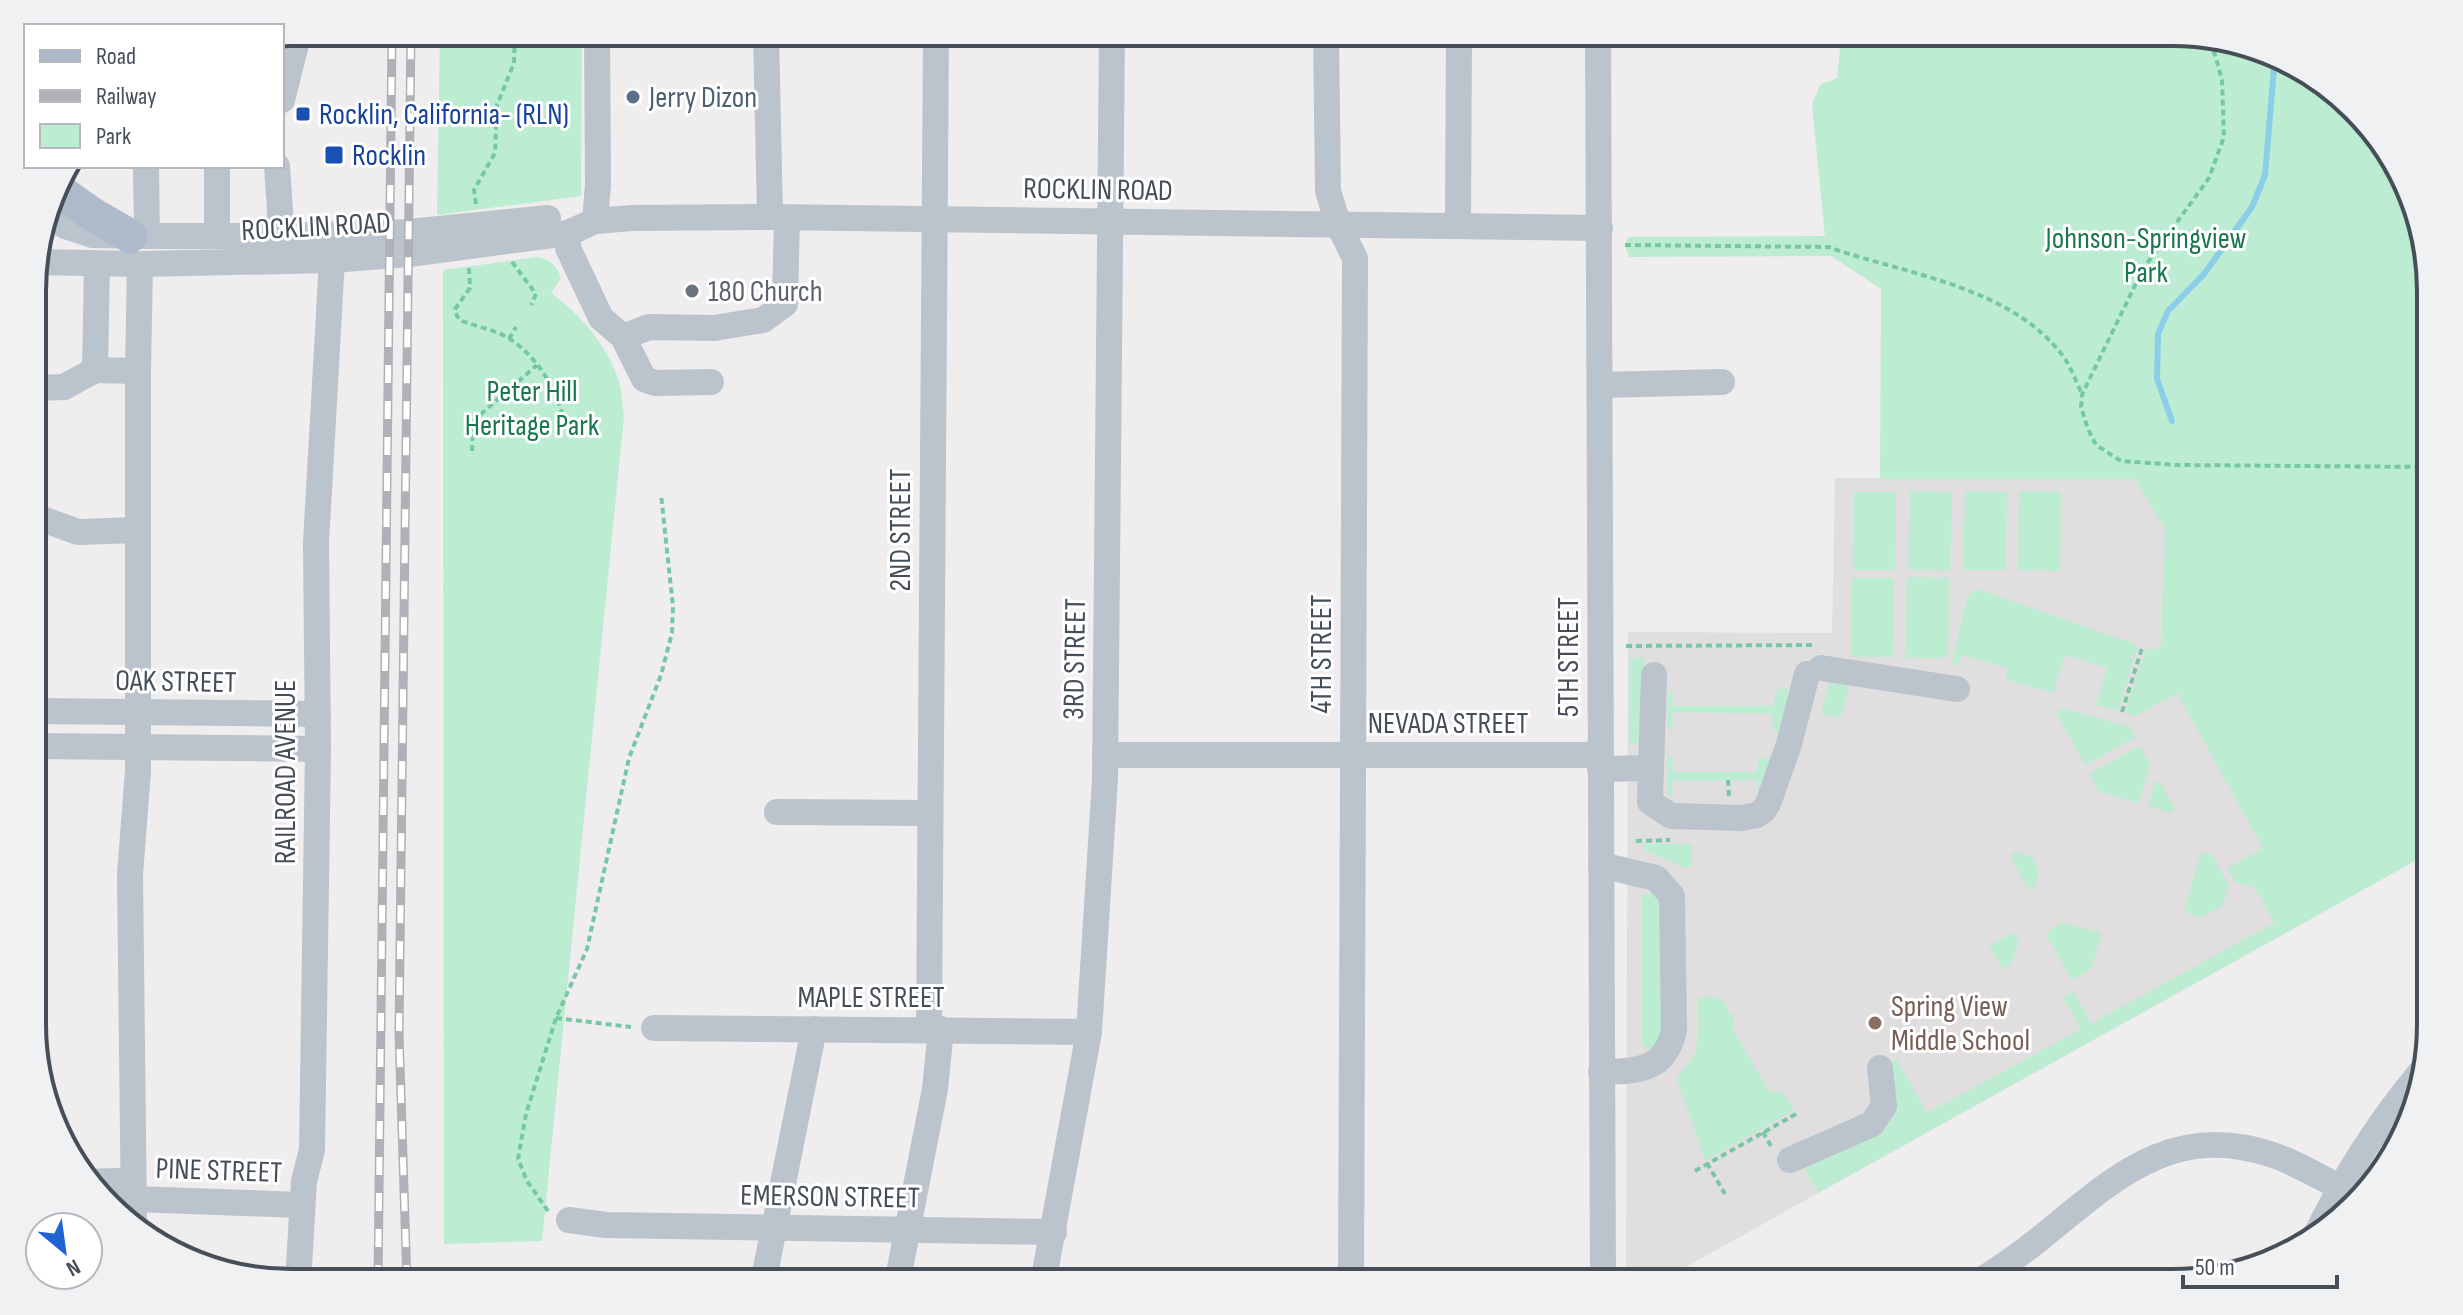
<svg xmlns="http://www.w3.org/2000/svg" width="2463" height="1315" font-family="'Sofia Sans Condensed',sans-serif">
	<rect width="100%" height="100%" fill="#efeded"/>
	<!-- education -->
	<path fill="#e0dede" d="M1835,478L2135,479L2431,852L1657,1283H1626L1628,632L1832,633Z"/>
	<!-- green -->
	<g fill="#bcecd2">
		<path d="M440,32H582L581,196L437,215Z"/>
		<path d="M1838,32H2172L2287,59L2387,147L2429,257L2431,852L1818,1193L1803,1166C1830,1155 1885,1142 1894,1113C1899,1097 1893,1078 1891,1062L1897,1059L1927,1113L2081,1029L2063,997L2073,991L2092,1025L2101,1018L2274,923L2255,888L2235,882L2227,868L2263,848L2177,693L2136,716L2125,713L2146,648L2154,651L2161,645L2165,529L2135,479H1880L1881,289L1831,256L1629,257L1625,245L1628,237L1825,236L1812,105L1820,85L1837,78L1840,50Z"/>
		<path d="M536,257C549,259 557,265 561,278L551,293C580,314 605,343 618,378C622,389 622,404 624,416L542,1241L444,1244L443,270Z"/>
		<path d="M1910,491L1952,492L1950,571L1908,570Z"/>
		<path d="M1965,491L2007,492L2006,570H1963Z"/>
		<path d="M2019,491L2061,492L2060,571L2018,570Z"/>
		<path d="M1854,492H1896L1895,570H1853Z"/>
		<path d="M1907,577L1949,578L1948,658H1905Z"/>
		<path d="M1852,578H1894L1893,657H1851Z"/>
		<path d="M1978,589L2138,645L2118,711L2096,705L2107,668L2065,655L2053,693L2005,679L2007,668L1962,655L1958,666L1952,664L1967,599L1972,592Z"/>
		<path d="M1643,657V738L1638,744L1629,746L1630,658Z"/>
		<path d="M1830,680L1849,686L1841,716L1838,718L1821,713Z"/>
		<path d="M1672,688L1673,706H1773L1777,689L1787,688L1789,694L1778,733L1773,730L1772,714L1673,712L1672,731L1667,726V693Z"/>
		<path d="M2063,708L2130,727L2136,737L2085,765L2056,712Z"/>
		<path d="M2140,746L2150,764L2139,803L2099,792L2089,774Z"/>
		<path d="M1672,755L1673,772H1756L1759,758H1771L1758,796V780L1672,781V797L1667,794V758Z"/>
		<path d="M2155,781L2161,783L2174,807L2172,813L2148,806Z"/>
		<path d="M1642,844H1692V867L1685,868L1644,850Z"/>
		<path d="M2013,851L2032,857L2039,870L2034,889L2027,887L2011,858Z"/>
		<path d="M2201,852L2212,855L2229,886L2222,906L2200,918L2184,911Z"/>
		<path d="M1652,893L1662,904L1663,1037L1649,1051L1642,1043V895Z"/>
		<path d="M2062,922L2102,933L2091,969L2072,980L2046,934Z"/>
		<path d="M2014,932L2019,941L2011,964L2003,969L1989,946Z"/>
		<path d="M1710,995L1725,1002L1730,1015L1734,1013L1733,1029L1768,1090L1784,1094L1794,1110L1705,1161L1677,1080C1679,1071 1690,1065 1694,1055C1701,1038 1697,1015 1698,997L1710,998Z"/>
	</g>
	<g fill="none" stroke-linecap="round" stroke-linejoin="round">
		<!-- stream -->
		<path stroke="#8bcee7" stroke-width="6" d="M2172,421L2157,379L2158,334L2168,311L2204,274L2252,207L2265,175L2275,56"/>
		<!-- path -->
		<g stroke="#76c8a5" stroke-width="4" stroke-dasharray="6 4" stroke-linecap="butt">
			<path d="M2211,41L2222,80L2224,137L2209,178L2143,269L2090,378L2082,395L2081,407L2088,429L2096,445L2121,461L2178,465L2429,467"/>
			<path d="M476,204L474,190L495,153L497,105L514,63L515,32"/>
			<path d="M1625,245L1828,247C1905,274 2010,286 2063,356C2071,367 2076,382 2082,394"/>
			<path d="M512,262L536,294L531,305"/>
			<path d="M469,268L470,288L455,309L457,316L462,321C478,327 496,330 510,339C541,360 559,394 566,429"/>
			<path d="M509,339L516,327"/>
			<path d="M472,451L473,421L537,365"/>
			<path d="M2421,467L2429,441"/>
			<path d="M1626,646L1816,645"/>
			<path d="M2122,712L2142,648"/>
			<path d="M1728,780L1729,797"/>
			<path d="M1636,841L1670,840"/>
			<path d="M556,1018L631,1027"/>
			<path d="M1763,1132L1772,1148"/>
			<path d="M1707,1163L1725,1194"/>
			<path d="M1695,1171L1796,1114"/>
			<path d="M548,1211L527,1181L518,1159L526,1114L556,1018L587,949L629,758L661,675L672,633L673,607L661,494"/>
		</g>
		<!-- minor -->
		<g stroke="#bbc3cc" stroke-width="26">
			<path d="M766,32L770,217"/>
			<path d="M1326,32L1328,191L1338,224L1355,258L1351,1283"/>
			<path d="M1598,32L1603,1283"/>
			<path d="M282,100L299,32"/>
			<path d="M146,166L147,236"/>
			<path d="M217,166V235"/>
			<path d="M277,166L280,210L278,254"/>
			<path d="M48,214L65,226L92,235L147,236H279L409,232L548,218"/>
			<path d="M595,221L598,185L597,32"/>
			<path d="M1458,226L1459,32"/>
			<path d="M568,233V248L601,318L623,337L649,327L714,328L763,320L785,304L787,218"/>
			<path d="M36,262L140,264L332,260L409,254L568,233L595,221L632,218L770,217L1600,228"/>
			<path d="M97,264L95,370L138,371"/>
			<path d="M623,337L644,379L655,383L711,382"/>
			<path d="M1600,385L1722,382"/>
			<path d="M33,388L64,387L95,370"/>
			<path d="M33,519L45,520L78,532L138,530"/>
			<path d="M1821,668L1957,689"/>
			<path d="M1654,675L1650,802L1671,816L1742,818L1757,815L1764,810L1769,801L1789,744L1807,674"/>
			<path d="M34,711L318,714"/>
			<path d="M34,746L318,749"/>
			<path d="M1105,755H1600"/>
			<path d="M1600,769L1650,768"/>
			<path d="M777,812L930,813"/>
			<path d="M1601,865L1656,878L1672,896L1674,1030C1665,1072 1636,1071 1601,1072"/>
			<path d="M654,1028L1089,1032"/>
			<path d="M929,1029L936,32"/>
			<path d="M1790,1160L1872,1124L1884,1106L1880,1068"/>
			<path d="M85,1182L117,1181L134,1199"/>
			<path d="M121,1210L134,1199L301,1205"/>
			<path d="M569,1220L606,1225L1054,1232"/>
			<path d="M134,1221L130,874L138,771V371L140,264"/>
			<path d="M2313,1241C2342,1180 2376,1126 2419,1074"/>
			<path d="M298,1283L304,1181L312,1150L318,749L316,543L332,260"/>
			<path d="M763,1283L814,1029"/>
			<path d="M897,1283L935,1089L941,1029"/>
			<path d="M1043,1283L1089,1032L1105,779L1112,32"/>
			<path d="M1977,1283C1996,1271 2015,1258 2033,1244C2108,1185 2167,1119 2273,1155C2296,1163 2318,1176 2339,1187"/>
		</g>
		<!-- major -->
		<path stroke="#adbacb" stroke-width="34" d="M55,188L92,214L130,236"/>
		<!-- rail casing -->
		<g stroke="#afb1b7" stroke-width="9">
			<g id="rail">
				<path d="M378,1283L392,32"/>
				<path d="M407,1283L399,1033L411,32"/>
			</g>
		</g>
		<!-- rail -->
		<use href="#rail" stroke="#fff" stroke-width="6" stroke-dasharray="18" stroke-linecap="butt"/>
	</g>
	<!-- markers -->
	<circle fill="#5c6f8a" stroke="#fff" stroke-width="3" cx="633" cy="97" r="8"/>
	<g fill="#1a4fb4" stroke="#fff" stroke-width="3">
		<rect x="295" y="106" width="16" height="16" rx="4"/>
		<rect x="324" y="145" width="20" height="20" rx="4"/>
	</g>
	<circle fill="#6b7280" stroke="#fff" stroke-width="3" cx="692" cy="291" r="8"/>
	<circle fill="#8d6e63" stroke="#fff" stroke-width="3" cx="1875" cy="1023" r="8"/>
	<g text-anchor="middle" stroke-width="6" stroke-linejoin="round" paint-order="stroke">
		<!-- service labels -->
		<g font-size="30" fill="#4e5e75" stroke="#fff" text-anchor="start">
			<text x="649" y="107">Jerry Dizon</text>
		</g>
		<!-- transit labels -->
		<g font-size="30" fill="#164399" stroke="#fff" text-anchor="start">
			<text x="319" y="124">Rocklin, California- (RLN)</text>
			<text x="352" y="165">Rocklin</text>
		</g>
		<!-- street labels -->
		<g font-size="30" fill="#464f59" stroke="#fff">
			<text transform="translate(1098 189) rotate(1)" y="10">ROCKLIN ROAD</text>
			<text transform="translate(316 226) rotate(-3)" y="10">ROCKLIN ROAD</text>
			<text transform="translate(900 530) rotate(-90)" y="10">2ND STREET</text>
			<text transform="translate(1321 654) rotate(-90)" y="10">4TH STREET</text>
			<text transform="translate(1568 657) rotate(-90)" y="10">5TH STREET</text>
			<text transform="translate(1074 659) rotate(-89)" y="10">3RD STREET</text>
			<text transform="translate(176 681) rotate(1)" y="10">OAK STREET</text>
			<text x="1448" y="733">NEVADA STREET</text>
			<text transform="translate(285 772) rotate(-90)" y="10">RAILROAD AVENUE</text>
			<text x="871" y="1007">MAPLE STREET</text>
			<text transform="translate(219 1170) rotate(2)" y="10">PINE STREET</text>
			<text transform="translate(830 1196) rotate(1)" y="10">EMERSON STREET</text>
		</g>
		<!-- park labels -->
		<g font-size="30" fill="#1a774f" stroke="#fff">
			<text x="2146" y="248">Johnson-Springview<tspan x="2146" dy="34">Park</tspan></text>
			<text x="532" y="401">Peter Hill<tspan x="532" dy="34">Heritage Park</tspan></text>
		</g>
		<!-- worship labels -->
		<g font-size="30" fill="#5b616d" stroke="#fff" text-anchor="start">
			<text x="708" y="301">180 Church</text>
		</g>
		<!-- education labels -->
		<g font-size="30" fill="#785e54" stroke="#fff" text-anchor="start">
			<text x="1891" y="1016">Spring View<tspan x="1891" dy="34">Middle School</tspan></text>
		</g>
	</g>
	<!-- crop -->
	<path d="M0 0H2463V1315H0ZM291 46H2172A245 245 0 0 1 2417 291V1024A245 245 0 0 1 2172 1269H291A245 245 0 0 1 46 1024V291A245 245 0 0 1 291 46Z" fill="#f0f1f2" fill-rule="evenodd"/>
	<path fill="none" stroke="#464f59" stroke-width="4" d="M291 46H2172A245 245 0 0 1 2417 291V1024A245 245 0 0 1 2172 1269H291A245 245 0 0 1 46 1024V291A245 245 0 0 1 291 46Z"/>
	<!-- legend -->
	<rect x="24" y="24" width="260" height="144" fill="#ffffff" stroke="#b5b9bd" stroke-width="2"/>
	<rect x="40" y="50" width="40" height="12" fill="#adbacb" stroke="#b5b9bd" stroke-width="2"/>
	<text x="96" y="64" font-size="24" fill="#464f59">Road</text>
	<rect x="40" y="90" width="40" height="12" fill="#afb1b7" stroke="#b5b9bd" stroke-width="2"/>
	<text x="96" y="104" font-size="24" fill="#464f59">Railway</text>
	<rect x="40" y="124" width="40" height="24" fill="#bcecd2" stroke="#b5b9bd" stroke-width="2"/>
	<text x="96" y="144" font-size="24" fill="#464f59">Park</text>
	<!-- north arrow -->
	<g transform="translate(64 1251) rotate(151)"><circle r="38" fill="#ffffff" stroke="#b5b9bd" stroke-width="2"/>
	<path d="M0-6L14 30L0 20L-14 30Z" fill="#2063d5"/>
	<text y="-12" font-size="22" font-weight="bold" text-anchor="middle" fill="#464f59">N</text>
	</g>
	<!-- scale -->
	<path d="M2183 1275v12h154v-12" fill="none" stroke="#464f59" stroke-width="4"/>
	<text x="2195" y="1275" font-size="24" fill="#464f59" stroke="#ffffff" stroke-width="6" paint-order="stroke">50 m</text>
</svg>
